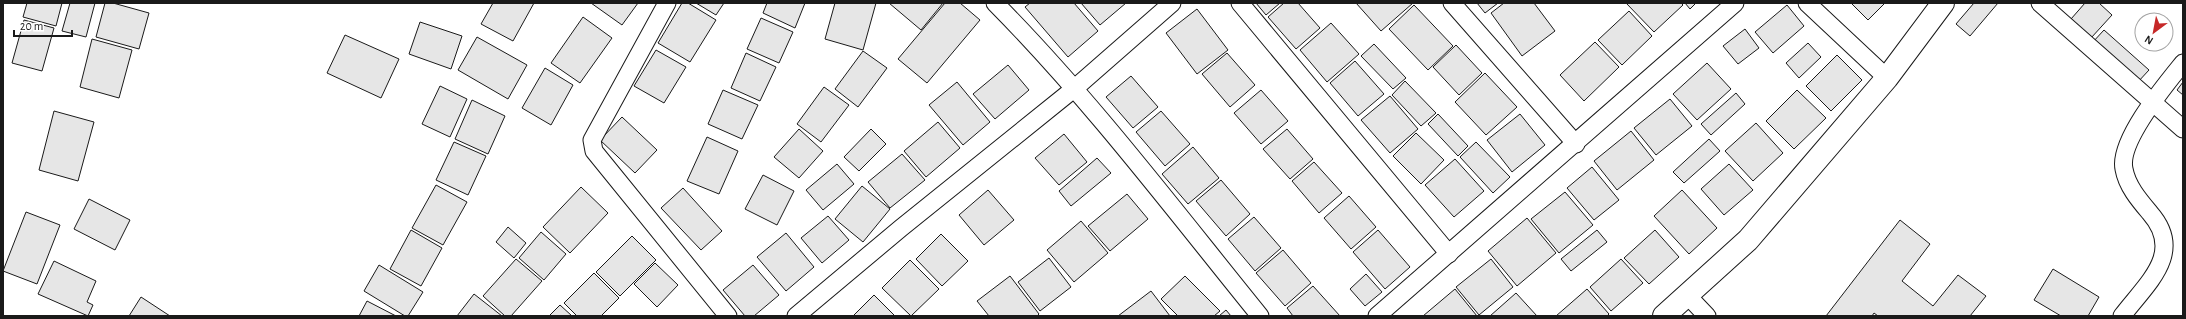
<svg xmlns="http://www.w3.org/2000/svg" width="2186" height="319" font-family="'Alegreya Sans',sans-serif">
	<rect width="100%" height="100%" fill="#fff"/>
	<!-- building -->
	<g fill="#e6e6e6" stroke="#1a1a1a">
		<path d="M27,3H62L56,26L23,17Z"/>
		<path d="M70,3H95L86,37L62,31Z"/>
		<path d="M105,3H113L149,13L139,49L96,37Z"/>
		<path d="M493,3H534L513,41L481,24Z"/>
		<path d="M591,3H638L622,25Z"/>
		<path d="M682,3H688L716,20L690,62L658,43Z"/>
		<path d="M696,3H724L716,15Z"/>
		<path d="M767,3H805L795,28L763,13Z"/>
		<path d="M835,3H876L863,50L825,39Z"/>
		<path d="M889,3H943L921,30Z"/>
		<path d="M945,3H960L980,20L927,83L898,59Z"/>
		<path d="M1030,3H1074L1098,31L1068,57L1025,7Z"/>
		<path d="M1081,3H1126L1100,25Z"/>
		<path d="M1256,3H1280L1266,15Z"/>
		<path d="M1284,3H1298L1320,28L1296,49L1268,17Z"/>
		<path d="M1356,3H1413L1381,31Z"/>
		<path d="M1477,3H1498L1485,13Z"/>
		<path d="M1504,3H1534L1555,31L1522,56L1491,13Z"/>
		<path d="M1626,3H1681L1683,5L1654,32Z"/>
		<path d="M1685,3H1696L1690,9Z"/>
		<path d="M1851,3H1885L1868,20Z"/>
		<path d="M1974,3H1998L1970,36L1956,24Z"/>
		<path d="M2085,3H2099L2112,15L2091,38L2071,19Z"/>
		<path d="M1414,5L1453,46L1428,70L1389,29Z"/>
		<path d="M1787,5L1804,26L1773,53L1755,32Z"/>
		<path d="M1197,9L1228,50L1197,74L1166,33Z"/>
		<path d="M1629,11L1652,36L1622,65L1598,40Z"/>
		<path d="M583,17L612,38L580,83L551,63Z"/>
		<path d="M761,18L793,32L779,63L747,49Z"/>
		<path d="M24,20L54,28L42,71L12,63Z"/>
		<path d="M420,22L462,36L451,69L409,54Z"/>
		<path d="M1331,23L1359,54L1327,82L1300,50Z"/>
		<path d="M1745,29L1759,48L1738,64L1723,46Z"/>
		<path d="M2104,30L2149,70L2137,83L2092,43Z"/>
		<path d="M345,35L399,59L381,98L327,73Z"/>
		<path d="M477,37L527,65L508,99L458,70Z"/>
		<path d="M92,39L132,50L119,98L80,87Z"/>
		<path d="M1595,42L1619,67L1584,101L1560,75Z"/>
		<path d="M1808,43L1821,57L1799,78L1786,63Z"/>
		<path d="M1374,44L1406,78L1393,89L1361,56Z"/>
		<path d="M1456,45L1482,73L1459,95L1433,67Z"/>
		<path d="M656,50L686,67L664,103L634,86Z"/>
		<path d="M863,51L887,68L858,107L835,89Z"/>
		<path d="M746,53L776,67L760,101L731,88Z"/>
		<path d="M1227,53L1255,85L1230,107L1202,74Z"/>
		<path d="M1837,55L1862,80L1831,111L1806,86Z"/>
		<path d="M1355,61L1384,94L1358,116L1330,83Z"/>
		<path d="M1707,63L1731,89L1697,120L1673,94Z"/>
		<path d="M1008,65L1029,90L995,119L973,94Z"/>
		<path d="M545,68L573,85L551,125L522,108Z"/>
		<path d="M1485,73L1517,107L1486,135L1455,102Z"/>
		<path d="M1131,76L1158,107L1133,128L1106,97Z"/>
		<path d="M1405,81L1436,113L1421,126L1392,95Z"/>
		<path d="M957,82L990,122L963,145L929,105Z"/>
		<path d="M2183,82V95L2177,90Z"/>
		<path d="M440,86L467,99L450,137L422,124Z"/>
		<path d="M824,87L849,105L821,142L797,124Z"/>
		<path d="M723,90L758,105L742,139L708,124Z"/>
		<path d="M1261,90L1288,121L1261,144L1234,113Z"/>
		<path d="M1797,90L1826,118L1794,149L1766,121Z"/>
		<path d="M1736,93L1745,104L1711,135L1701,124Z"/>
		<path d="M1390,96L1418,129L1390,153L1361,120Z"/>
		<path d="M1670,99L1692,126L1656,155L1634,128Z"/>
		<path d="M472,100L505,116L488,154L455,139Z"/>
		<path d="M54,111L94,122L78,181L39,170Z"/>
		<path d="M1161,111L1190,144L1165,166L1136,132Z"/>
		<path d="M1438,114L1468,146L1458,156L1428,124Z"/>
		<path d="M1520,114L1545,145L1512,172L1487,140Z"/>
		<path d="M622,117L657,150L635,173L600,140Z"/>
		<path d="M938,122L960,148L926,177L904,151Z"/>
		<path d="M1756,123L1783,153L1753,181L1725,151Z"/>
		<path d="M799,129L823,151L799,178L774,157Z"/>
		<path d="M871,129L886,144L859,171L844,157Z"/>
		<path d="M1287,129L1313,159L1290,179L1263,149Z"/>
		<path d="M1631,131L1654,160L1617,190L1594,161Z"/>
		<path d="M1416,133L1444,160L1421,184L1393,156Z"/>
		<path d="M1064,134L1087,162L1059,185L1035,158Z"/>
		<path d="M707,137L738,151L719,194L687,181Z"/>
		<path d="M1709,139L1720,151L1684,183L1673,172Z"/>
		<path d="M454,142L486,156L468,195L436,180Z"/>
		<path d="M1476,142L1510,177L1493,193L1460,157Z"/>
		<path d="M1193,147L1219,178L1188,204L1162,174Z"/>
		<path d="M902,154L925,180L890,208L868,182Z"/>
		<path d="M1097,158L1111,173L1071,206L1059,191Z"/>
		<path d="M1455,159L1484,191L1454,217L1425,185Z"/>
		<path d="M1314,162L1342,193L1319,213L1292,181Z"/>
		<path d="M837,164L854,184L823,210L806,190Z"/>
		<path d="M1729,164L1753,190L1724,215L1701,189Z"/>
		<path d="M1592,167L1619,200L1594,220L1567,188Z"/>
		<path d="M763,175L794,191L777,225L745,209Z"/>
		<path d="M1221,180L1250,214L1226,236L1196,201Z"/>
		<path d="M436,185L467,202L443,245L412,228Z"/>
		<path d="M862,186L890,209L863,242L835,219Z"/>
		<path d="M581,187L608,213L570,253L543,227Z"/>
		<path d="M683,188L722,231L701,250L661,208Z"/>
		<path d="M988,190L1014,220L984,245L959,215Z"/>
		<path d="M1682,190L1717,228L1689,254L1654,216Z"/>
		<path d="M1565,192L1593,225L1559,253L1531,219Z"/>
		<path d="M1127,194L1148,219L1110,251L1088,226Z"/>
		<path d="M1349,196L1376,227L1351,249L1324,218Z"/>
		<path d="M89,199L130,220L115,250L74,229Z"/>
		<path d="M26,212L60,225L37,284L3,271Z"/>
		<path d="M828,216L849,240L822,263L801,238Z"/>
		<path d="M1254,217L1281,248L1255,271L1228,239Z"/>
		<path d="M1527,218L1556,253L1517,286L1488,251Z"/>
		<path d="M1900,220L1930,244L1902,281L1933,306L1958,275L1986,296L1970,316H1878L1874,313L1872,316H1826Z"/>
		<path d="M1081,221L1108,253L1074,282L1047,250Z"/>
		<path d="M508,227L526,243L514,258L496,242Z"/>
		<path d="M411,230L442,248L421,286L390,269Z"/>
		<path d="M1378,230L1410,267L1385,289L1353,252Z"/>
		<path d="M1597,230L1607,242L1571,271L1561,259Z"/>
		<path d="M1655,230L1679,257L1649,284L1624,258Z"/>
		<path d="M541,232L566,254L544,280L519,258Z"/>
		<path d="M786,233L814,267L786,291L757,257Z"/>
		<path d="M941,234L968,261L942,286L916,259Z"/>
		<path d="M632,236L656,260L620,296L596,272Z"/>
		<path d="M1283,250L1311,283L1285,306L1256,273Z"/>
		<path d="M1049,258L1071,287L1040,311L1018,282Z"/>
		<path d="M516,259L542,281L511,316H505L483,296Z"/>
		<path d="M1491,259L1513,287L1479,315L1456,287Z"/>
		<path d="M1621,259L1643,283L1611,311L1590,287Z"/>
		<path d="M910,260L939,289L911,316L882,288Z"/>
		<path d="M54,261L96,281L87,302L93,305L88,316L38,294Z"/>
		<path d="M655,263L678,285L657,307L634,284Z"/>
		<path d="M379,265L423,292L408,316H405L364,291Z"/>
		<path d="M753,265L779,295L754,316H745L723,290Z"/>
		<path d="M2053,269L2099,297L2088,316H2061L2034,300Z"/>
		<path d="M594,273L619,298L601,316H577L564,303Z"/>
		<path d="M1366,274L1382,292L1365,306L1350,289Z"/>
		<path d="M1010,276L1039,314L1037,316H989L977,301Z"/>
		<path d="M1185,276L1220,311L1214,316H1178L1161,299Z"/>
		<path d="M1313,286L1340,316H1293L1287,308Z"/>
		<path d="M1455,289L1477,316H1423Z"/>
		<path d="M1587,289L1609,314L1607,316H1556Z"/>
		<path d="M1151,291L1170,316H1118Z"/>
		<path d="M1516,293L1537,316H1490Z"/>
		<path d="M474,294L502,316H457Z"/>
		<path d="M874,295L895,316H853Z"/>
		<path d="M141,297L170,316H129Z"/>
		<path d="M367,301L396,316H359Z"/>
		<path d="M560,305L572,316H549Z"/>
		<path d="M1226,310L1231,316H1219Z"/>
	</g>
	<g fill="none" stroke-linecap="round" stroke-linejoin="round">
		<!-- minor casing -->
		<g stroke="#1a1a1a" stroke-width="19">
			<g id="minor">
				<path d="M667,3L592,140L594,151L728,316"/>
				<path d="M995,3C1091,100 1174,210 1260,316"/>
				<path d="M1240,3L1449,254"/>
				<path d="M1452,3L1576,144"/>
				<path d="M1807,3L1887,78"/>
				<path d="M2040,3L2183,129"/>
				<path d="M1687,295L1707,316"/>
				<path d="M796,316L901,228L1075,88L1172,3"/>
				<path d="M1377,316L1735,3"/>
				<path d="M2122,316C2147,283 2185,253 2150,213C2139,200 2127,186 2124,169C2118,141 2166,84 2183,63"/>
			</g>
		</g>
		<!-- tertiary casing -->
		<g stroke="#1a1a1a" stroke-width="24">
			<path id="tertiary" d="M1664,316L1748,240L1887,78L1943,3"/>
		</g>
		<!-- minor -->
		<use href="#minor" stroke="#fff" stroke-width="17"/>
		<!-- tertiary -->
		<use href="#tertiary" stroke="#fff" stroke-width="22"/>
	</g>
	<!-- border -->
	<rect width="2186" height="319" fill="none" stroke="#1a1a1a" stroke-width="8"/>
	<!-- north arrow -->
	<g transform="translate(2154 32) rotate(212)"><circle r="19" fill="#ffffff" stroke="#a3a3a3"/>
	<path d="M0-3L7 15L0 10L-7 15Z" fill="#c62828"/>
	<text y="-6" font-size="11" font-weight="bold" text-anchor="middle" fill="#1a1a1a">N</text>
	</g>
	<!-- scale -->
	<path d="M14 30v6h58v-6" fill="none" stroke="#1a1a1a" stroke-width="2"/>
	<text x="20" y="30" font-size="12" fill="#1a1a1a" stroke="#ffffff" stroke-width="3" paint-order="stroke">20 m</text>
</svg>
